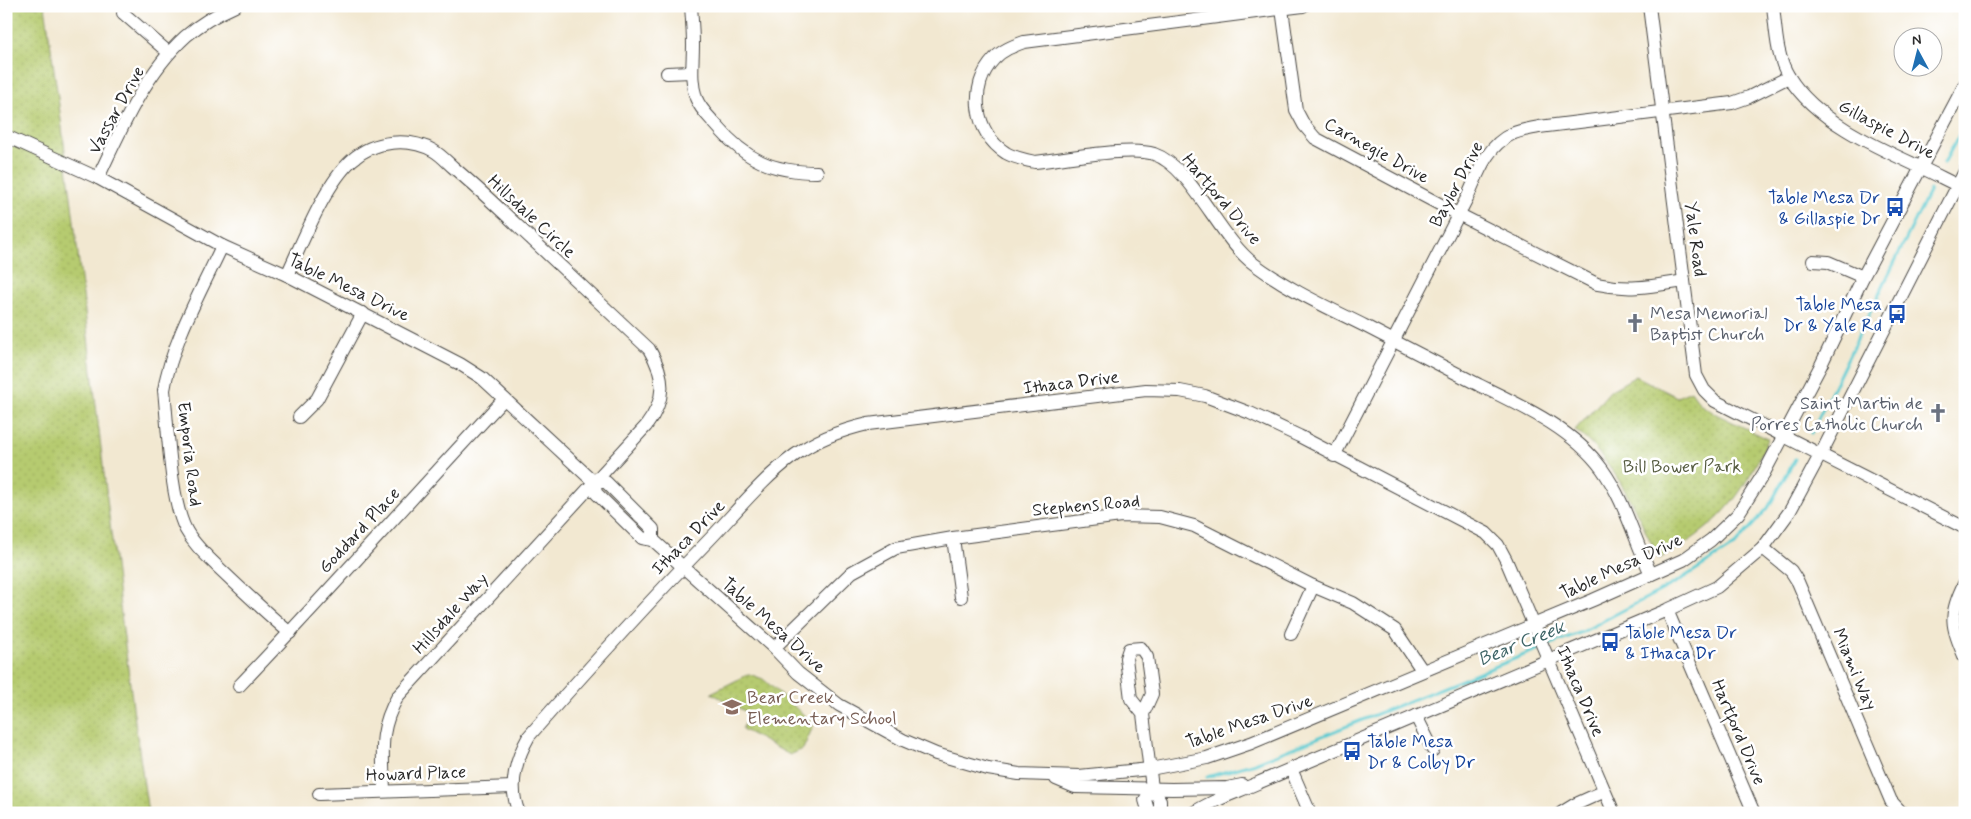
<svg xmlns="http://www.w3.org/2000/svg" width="1971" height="819" font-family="Mynerve,sans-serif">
	<defs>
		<pattern id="park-dots" width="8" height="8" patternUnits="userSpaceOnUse" patternTransform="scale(1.25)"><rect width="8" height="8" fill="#b6cb70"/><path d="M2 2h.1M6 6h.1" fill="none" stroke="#9dae61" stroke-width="1.8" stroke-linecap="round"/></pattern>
	</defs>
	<rect width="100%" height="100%" fill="#fff"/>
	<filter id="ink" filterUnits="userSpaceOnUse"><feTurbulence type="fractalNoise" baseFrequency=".02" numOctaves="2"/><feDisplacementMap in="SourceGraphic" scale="10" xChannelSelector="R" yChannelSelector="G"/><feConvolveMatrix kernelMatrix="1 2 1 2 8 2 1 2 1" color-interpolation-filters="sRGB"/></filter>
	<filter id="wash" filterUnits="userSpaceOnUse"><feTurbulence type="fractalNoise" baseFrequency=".0096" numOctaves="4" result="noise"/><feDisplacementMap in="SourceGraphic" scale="20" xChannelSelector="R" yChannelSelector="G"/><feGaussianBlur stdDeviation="1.12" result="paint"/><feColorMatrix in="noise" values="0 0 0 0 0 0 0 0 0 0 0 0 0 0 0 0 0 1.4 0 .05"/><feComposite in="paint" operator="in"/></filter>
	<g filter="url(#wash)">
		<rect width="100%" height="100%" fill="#f2e8d1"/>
		<!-- park -->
		<g fill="url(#park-dots)" stroke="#707b4e">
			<path d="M6,6H45C85,274 108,545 148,813H6Z"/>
			<path d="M1636,376L1677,397L1691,391L1701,405L1718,415L1768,439C1741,500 1718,527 1659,559C1636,512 1617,463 1575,430L1611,390Z"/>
			<path d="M749,674L763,679L814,724L803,749L790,755L742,729L750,714L711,693Z"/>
		</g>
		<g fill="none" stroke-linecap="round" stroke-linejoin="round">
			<!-- stream -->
			<g stroke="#5dcbd1" stroke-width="3">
				<path d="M1944,163L1965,124"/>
				<path d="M1811,433L1930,190"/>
				<path d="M1545,646L1582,632L1675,583L1735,545L1768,508L1795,459"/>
				<path d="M1207,777L1255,763L1539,649"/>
			</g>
		</g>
	</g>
	<g filter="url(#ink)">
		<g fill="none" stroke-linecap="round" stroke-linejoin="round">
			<!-- minor casing -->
			<g stroke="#494744" stroke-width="14">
				<g id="minor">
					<path d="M691,6C692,19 693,32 693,45C693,63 690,80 696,98C700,109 710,118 717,126C746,160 772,172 817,172"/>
					<path d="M1303,6L1024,42C1013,46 1002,50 994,59C968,86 974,133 1006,153C1015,158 1025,160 1035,162C1064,159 1128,146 1154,154C1192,167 1219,238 1254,264C1289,290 1327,307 1365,326C1403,346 1441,365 1479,385C1522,406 1573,429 1602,469C1625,501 1634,539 1651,574"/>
					<path d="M1649,6L1696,375L1704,390L1715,401L1965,528"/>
					<path d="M1773,6C1776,30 1776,56 1789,77C1815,120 1876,147 1920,167C1935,174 1950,182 1965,189"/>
					<path d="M1282,9L1296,110L1304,125L1315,138L1458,214L1597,284C1630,291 1652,286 1684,281"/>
					<path d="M123,13L169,53"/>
					<path d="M667,73L691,72"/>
					<path d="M6,136L98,178L222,246L287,275L460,364L482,378L594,482L596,493L642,538L653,540L774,648L798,673L839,705L903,740L936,754L988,769L1019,774L1079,776L1150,769L1207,758L1251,743L1593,600L1683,560L1711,540L1738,514L1764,473L1821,365L1863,277L1965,84"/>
					<path d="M98,178C121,129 145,73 186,36C200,24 219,13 235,6"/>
					<path d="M222,246C202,289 171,344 164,390C168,427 170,500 186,530C194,545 207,556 219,568C242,590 265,612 290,633"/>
					<path d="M1813,261L1828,262L1863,277"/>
					<path d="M287,275C303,241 325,184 352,160C374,140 409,137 434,151C441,155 448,163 454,168C472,183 488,198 505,214C553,259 601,304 649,349C666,377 666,400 646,426L398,696C378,731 383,753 384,791"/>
					<path d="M299,417L317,399L363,313"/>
					<path d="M1334,456L1467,198C1478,174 1486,146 1512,134C1520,130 1530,129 1539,127L1732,103L1749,97L1789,77"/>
					<path d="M594,482H606L653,529V540"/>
					<path d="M953,538L961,597"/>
					<path d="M1763,548L1791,571L1798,582L1891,801L1902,813"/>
					<path d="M1965,582C1948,615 1951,625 1965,658"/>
					<path d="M1667,610L1754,813"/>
					<path d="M1291,634L1313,586"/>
					<path d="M774,648L852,572L896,548L953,538L1121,516L1160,517L1194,526L1313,586L1353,603L1395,630L1422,670"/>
					<path d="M239,686C329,592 415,494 504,399"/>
					<path d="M1143,714L1131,699L1126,658L1129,649L1141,648L1147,657L1152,694L1143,714L1152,788L1160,800V813"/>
					<path d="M1416,716L1433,750"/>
					<path d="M1291,769L1310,813"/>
					<path d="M1056,779L1075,787L1172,789L1227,788L1242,785"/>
					<path d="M319,794L513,787"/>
					<path d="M519,813C508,787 516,759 529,736C587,670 647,604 709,540C736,512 763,478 795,455C817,439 842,430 868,424L1146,390L1180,391L1205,396L1250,413L1299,436L1486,533L1498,545L1506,560L1614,813"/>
					<path d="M1149,813L1145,800L1152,788"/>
					<path d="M1193,813C1214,799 1238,792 1260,782L1667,610L1717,587L1763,548L1790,511L1825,446L1965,171"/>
					<path d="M1561,813L1574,805L1605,791"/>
				</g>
			</g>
			<!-- minor -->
			<use href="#minor" stroke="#fff" stroke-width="12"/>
		</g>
	</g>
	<!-- icons -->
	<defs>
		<g id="bus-bare" transform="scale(1.5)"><path d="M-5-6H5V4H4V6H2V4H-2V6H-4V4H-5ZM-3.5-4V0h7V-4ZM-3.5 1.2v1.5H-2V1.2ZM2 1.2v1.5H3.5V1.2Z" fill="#1a4fb4" stroke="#fff" stroke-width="2.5" paint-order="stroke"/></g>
		<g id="church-bare" transform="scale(1.5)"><path d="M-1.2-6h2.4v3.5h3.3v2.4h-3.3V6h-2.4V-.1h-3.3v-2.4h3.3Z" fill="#6b7280" stroke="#fff" stroke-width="2.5" paint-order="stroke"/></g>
		<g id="school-bare" transform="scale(1.5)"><path d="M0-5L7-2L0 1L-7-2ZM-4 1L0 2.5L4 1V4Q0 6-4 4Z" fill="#8d6e63" stroke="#fff" stroke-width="2.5" paint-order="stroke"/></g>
	</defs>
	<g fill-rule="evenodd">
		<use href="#bus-bare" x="1895" y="207"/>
		<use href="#bus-bare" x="1897" y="314"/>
		<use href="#church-bare" x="1635" y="323"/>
		<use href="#church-bare" x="1938" y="413"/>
		<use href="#bus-bare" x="1610" y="642"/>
		<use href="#school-bare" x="732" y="707"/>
		<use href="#bus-bare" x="1352" y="751"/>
	</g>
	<g text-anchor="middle" stroke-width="5" stroke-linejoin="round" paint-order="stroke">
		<!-- street labels -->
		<g font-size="18" fill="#2b2b2b" stroke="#fff">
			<text transform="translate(116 110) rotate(-61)" y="6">Vassar Drive</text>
			<text transform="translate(1887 129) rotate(28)" y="6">Gillaspie Drive</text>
			<text transform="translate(1377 150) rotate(29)" y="6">Carnegie Drive</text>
			<text transform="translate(1456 184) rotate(-62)" y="6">Baylor Drive</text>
			<text transform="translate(1222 199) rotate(50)" y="6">Hartford Drive</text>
			<text transform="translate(532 216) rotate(43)" y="6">Hillsdale Circle</text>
			<text transform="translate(1696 239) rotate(83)" y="6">Yale Road</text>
			<text transform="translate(349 287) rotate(26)" y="6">Table Mesa Drive</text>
			<text transform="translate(1071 382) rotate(-7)" y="6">Ithaca Drive</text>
			<text transform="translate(190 454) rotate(83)" y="6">Emporia Road</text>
			<text transform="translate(1086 505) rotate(-5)" y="6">Stephens Road</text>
			<text transform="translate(359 530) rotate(-47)" y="6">Goddard Place</text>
			<text transform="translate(688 537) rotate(-46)" y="6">Ithaca Drive</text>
			<text transform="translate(1621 566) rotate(-25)" y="6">Table Mesa Drive</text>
			<text transform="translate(450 613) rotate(-48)" y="6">Hillsdale Way</text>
			<text transform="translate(774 625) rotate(42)" y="6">Table Mesa Drive</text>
			<text transform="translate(1855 669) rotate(67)" y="6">Miami Way</text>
			<text transform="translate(1581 691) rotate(67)" y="6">Ithaca Drive</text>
			<text transform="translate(1249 721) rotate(-19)" y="6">Table Mesa Drive</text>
			<text transform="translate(1739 732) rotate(67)" y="6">Hartford Drive</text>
			<text transform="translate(416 773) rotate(-2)" y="6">Howard Place</text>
		</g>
		<!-- transit labels -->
		<g font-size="18" fill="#164399" stroke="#fff" text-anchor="end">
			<text x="1880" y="203">Table Mesa Dr<tspan x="1880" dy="21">&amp; Gillaspie Dr</tspan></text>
			<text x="1882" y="310">Table Mesa<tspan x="1882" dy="21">Dr &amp; Yale Rd</tspan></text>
			<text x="1625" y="638" text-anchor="start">Table Mesa Dr<tspan x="1625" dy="21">&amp; Ithaca Dr</tspan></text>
			<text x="1367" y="747" text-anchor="start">Table Mesa<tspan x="1367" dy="21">Dr &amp; Colby Dr</tspan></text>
		</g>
		<!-- worship labels -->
		<g font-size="18" fill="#5b616d" stroke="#fff" text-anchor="start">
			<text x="1650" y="319">Mesa Memorial<tspan x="1650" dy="21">Baptist Church</tspan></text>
			<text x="1923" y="409" text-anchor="end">Saint Martin de<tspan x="1923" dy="21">Porres Catholic Church</tspan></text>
		</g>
		<!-- park labels -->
		<g font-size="18" fill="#555b40" stroke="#fff">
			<text x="1682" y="472">Bill Bower Park</text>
		</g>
		<!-- education labels -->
		<g font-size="18" fill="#785e54" stroke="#fff" text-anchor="start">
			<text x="747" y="703">Bear Creek<tspan x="747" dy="21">Elementary School</tspan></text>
		</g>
		<!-- water labels -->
		<g font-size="19" font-style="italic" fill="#3c6365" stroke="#fff">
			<text transform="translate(1521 642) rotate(-22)" y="7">Bear Creek</text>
		</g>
	</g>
	<!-- margin -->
	<rect width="1971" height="819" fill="none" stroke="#fff" stroke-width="25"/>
	<!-- north arrow -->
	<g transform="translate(1918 52) rotate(353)"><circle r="24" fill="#ffffff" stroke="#aaaaaa"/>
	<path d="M0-4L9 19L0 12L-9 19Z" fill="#1f6fb2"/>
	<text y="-8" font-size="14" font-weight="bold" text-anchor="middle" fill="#2b2b2b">N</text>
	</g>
</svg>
